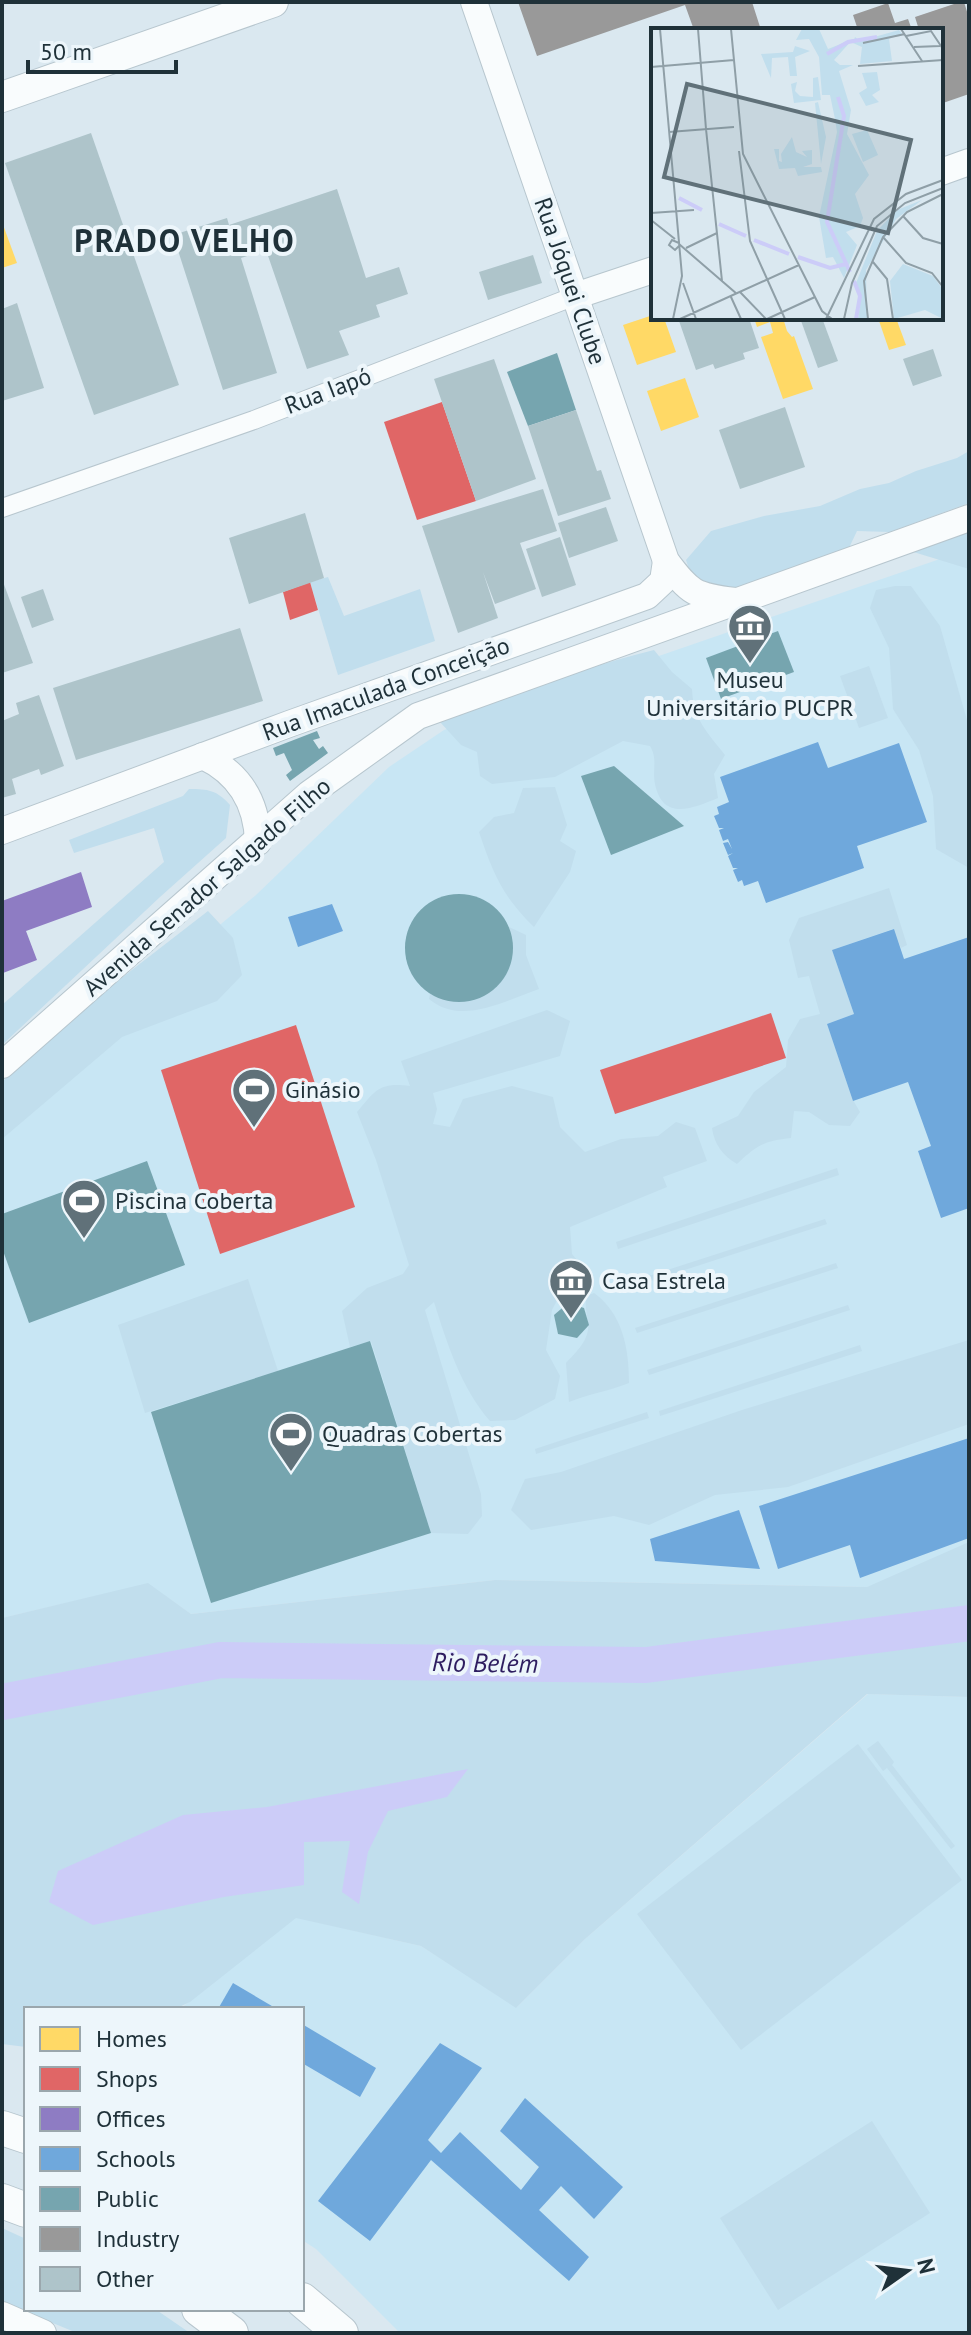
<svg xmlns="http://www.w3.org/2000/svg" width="971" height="2335" font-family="'PT Sans',sans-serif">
	<rect width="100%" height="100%" fill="#dae8f0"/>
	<!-- built -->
	<g fill="#c8e6f4">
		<path d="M969,549V1556L867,1587L495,1580L191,1614L148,1584L2,1618V1105L256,895L389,767L444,730Z"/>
		<path d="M868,1694L969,1697V2333H400L316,2249L302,2240V2009H180L295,1917L421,1946L517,2007L585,1939Z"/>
	</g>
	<!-- green -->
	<g fill="#c1deed">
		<path d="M969,451V503L890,532L857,531L848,550L802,568L728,590L693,581L686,560L711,531L764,516L820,506L860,489L889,483L916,471L957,458Z"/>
		<path d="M969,523V569L907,550Z"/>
		<path d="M328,577L344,616L420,589L435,641L338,675L310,582Z"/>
		<path d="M895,586H911L940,626L969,727V868L936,849L933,796L919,750L893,709L889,648L870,608L876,590Z"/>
		<path d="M654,650L672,672L692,689C693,719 707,732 725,755L714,774L718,798C693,808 663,822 655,784C652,770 658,759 650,746L623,741L555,777L492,784L480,776L477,752L461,745L440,722C509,695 582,668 654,650Z"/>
		<path d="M869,666L888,718L859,728L840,676Z"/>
		<path d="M555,787L567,825L560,841L576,851L570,872L534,927C502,896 493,873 479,832L494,817L514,813L523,788Z"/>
		<path d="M189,789C208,789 217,790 230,805L226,838L160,897L2,1045V1005L164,862L154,828L74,853L69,840L183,796Z"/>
		<path d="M889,888L907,945L901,948L893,929L832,950L854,1014L827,1024L853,1100L860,1112L850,1126L829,1125L809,1112L794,1111L791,1138C764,1141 757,1145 737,1164C723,1156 714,1144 712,1128L738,1116L754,1092L786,1067L788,1040L800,1019L820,1014L809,976L798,978L789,940L799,918Z"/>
		<path d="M208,911L233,938L242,975L217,1001L122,1037L2,1139V1082L88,1004Z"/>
		<path d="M509,927L526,935V955L539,989C504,1001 461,1026 429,999L430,994C482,1016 522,981 509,927Z"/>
		<path d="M547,1010L570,1021L560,1056L433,1093L437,1109L433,1124L450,1127L463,1099L512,1086L553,1097L560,1127L585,1152L621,1139L658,1136L676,1122L695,1128L707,1161L663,1177L667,1187L570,1227L572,1254L582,1266L565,1285L552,1310L546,1350L560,1376L555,1399L515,1420L490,1421C461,1388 447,1343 434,1302L425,1310L481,1494L482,1516L468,1534L431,1533L371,1341L350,1347L342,1311L367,1288L403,1274L409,1265L376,1160L357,1112C376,1090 379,1082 410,1086L401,1061Z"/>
		<path d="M837,1168L839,1175L618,1249L616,1242Z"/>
		<path d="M825,1219L827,1224L626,1289L624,1284Z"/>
		<path d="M836,1263L838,1268L637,1333L635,1328Z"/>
		<path d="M248,1279L278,1371L145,1413L118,1325Z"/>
		<path d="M594,1293C623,1314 629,1349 629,1383C609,1391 589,1394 569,1402L566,1363C576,1352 590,1340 588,1323C587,1313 585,1307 586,1296Z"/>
		<path d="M848,1305L850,1310L649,1375L647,1370Z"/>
		<path d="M969,1340V1424L788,1487L715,1495L649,1525L614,1516L531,1530L511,1510L525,1479L561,1472L742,1410Z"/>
		<path d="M860,1345L862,1351L660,1416L659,1411Z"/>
		<path d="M647,1412L649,1418L536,1454L535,1449Z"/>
		<path d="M969,1542V1697L867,1694L585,1939L516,2008L421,1946L296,1918L190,2002L175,2009H26V2047L2,2044V1618L148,1583L191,1614L495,1580L867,1587Z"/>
		<path d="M878,1741L894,1762L892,1765L955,1846L951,1849L887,1768L883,1771L867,1749Z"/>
		<path d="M858,1744L962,1880L741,2050L637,1914Z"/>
		<path d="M872,2121L930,2213L778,2310L720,2218Z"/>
		<path d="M2,2228L26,2239V2309H155L190,2333H77L2,2302Z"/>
	</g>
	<!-- water -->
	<path fill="#ccccf8" d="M468,1769L447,1797L388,1811L368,1852L359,1904L342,1892L350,1841L304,1842V1885L224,1897L93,1925L49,1902L58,1871L183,1815L267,1807Z"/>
	<!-- homes -->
	<g fill="#ffd966">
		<path d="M2,222L17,263L2,268Z"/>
		<path d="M653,315V318H664L676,352L637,365L623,325Z"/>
		<path d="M754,318H783L787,331L792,337L794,336L813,389L783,399L761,337L773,333L770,322L757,327Z"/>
		<path d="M878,318H896L906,345L889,350Z"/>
		<path d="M685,378L699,417L661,431L647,391Z"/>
	</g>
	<!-- shops -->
	<g fill="#e06666">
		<path d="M442,402L476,501L417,520L384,422Z"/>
		<path d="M310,582L318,610L290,620L283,592Z"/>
		<path d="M771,1013L786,1058L615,1114L600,1070Z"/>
		<path d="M296,1025L355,1207L220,1254L161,1070Z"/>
	</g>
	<!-- offices -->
	<path fill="#8e7cc3" d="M81,872L92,907L26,931L37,960L3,973L2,901Z"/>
	<!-- schools -->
	<g fill="#6fa8dc">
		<path d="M818,742L828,768L899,743L927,822L857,846L864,868L766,903L758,881L744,886L742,880L738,882L733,870L738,868H733L728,856L733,853L728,855L723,843L728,842L732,849L728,839L723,841L719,830L724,828H719L714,816L719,814L717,807L729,802L720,777Z"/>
		<path d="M332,904L343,931L298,947L288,917Z"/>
		<path d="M894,929L904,959L969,937V1208L941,1218L918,1151L931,1146L908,1082L853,1101L827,1024L854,1014L832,950Z"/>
		<path d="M969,1438V1538L860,1578L850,1545L778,1569L759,1506Z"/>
		<path d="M739,1510L760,1569L655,1561L650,1539Z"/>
		<path d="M233,1983L277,2009H218Z"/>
		<path d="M302,2024L376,2068L360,2097L302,2063Z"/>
		<path d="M440,2043L482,2068L428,2140L441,2153L460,2132L521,2190L539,2167L500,2131L525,2098L623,2187L594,2219L561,2186L539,2210L589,2257L569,2281L431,2160L370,2241L318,2201Z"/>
	</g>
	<!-- public -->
	<g fill="#76a5af">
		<path d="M557,353L576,410L528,426L507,372Z"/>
		<path d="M778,631L794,672L721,699L706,658Z"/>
		<path d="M317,731L320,738L313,740L319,749L323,746L328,753L290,781L286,775L292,770L284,753L276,756L273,748Z"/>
		<path d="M614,766L684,826L611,855L581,776Z"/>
		<circle cx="459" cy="948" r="54"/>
		<path d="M147,1161L185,1265L29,1323L2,1248V1214Z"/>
		<path d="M568,1303L584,1308L589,1325L577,1338L558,1334L554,1315Z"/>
		<path d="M370,1341L431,1533L211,1603L151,1412Z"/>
	</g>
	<!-- industry -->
	<g fill="#999">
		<path d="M518,2H752L761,30H694L685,5L537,56Z"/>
		<path d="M960,2H964L969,18V94L943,103L941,95V30H919L915,17Z"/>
		<path d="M888,3L895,23L908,19L912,30H858L853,15Z"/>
	</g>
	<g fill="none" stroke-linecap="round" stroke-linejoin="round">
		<!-- river -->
		<path stroke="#ccccf8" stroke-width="36" d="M2,1702L221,1660L646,1665L969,1623"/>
	</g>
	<!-- building -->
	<g fill="#aec4ca">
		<path d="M91,133L179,385L94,415L5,163Z"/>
		<path d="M337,189L366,278L399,267L408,294L376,305L380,317L339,331L349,355L307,369L266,250L241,258L277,373L223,390L173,235L227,218L229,225Z"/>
		<path d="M533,255L542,283L488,300L479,272Z"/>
		<path d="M17,303L44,388L2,401V309Z"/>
		<path d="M678,318H749L759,348L743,353L745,359L715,369L713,364L696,370Z"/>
		<path d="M800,318H822L838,361L818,368Z"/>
		<path d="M933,349L942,376L913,386L903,359Z"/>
		<path d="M494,359L536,479L476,501L434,379Z"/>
		<path d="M785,407L805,467L740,489L719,430Z"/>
		<path d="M576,410L597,471L601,470L611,499L558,516L528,426Z"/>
		<path d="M543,489L557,531L520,543L536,589L495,604L483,572L498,618L458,633L422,526Z"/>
		<path d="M606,507L618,541L569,558L558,523Z"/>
		<path d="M305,513L324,578L249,604L229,538Z"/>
		<path d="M560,537L576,585L542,597L526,549Z"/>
		<path d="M2,579L33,663L2,673Z"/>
		<path d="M43,589L54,620L32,628L21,597Z"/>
		<path d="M240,628L263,701L76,760L53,688Z"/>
		<path d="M39,695L64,766L41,775L39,769L12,779L16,794L2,798V721L19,714L16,703Z"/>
	</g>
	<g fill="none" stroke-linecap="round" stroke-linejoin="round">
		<!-- street casing -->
		<g stroke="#b7c6ce" stroke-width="20">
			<path id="street" d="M2,508L254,420L575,296"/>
		</g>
		<!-- secondary casing -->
		<g stroke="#b7c6ce" stroke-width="28">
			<g id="secondary">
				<path d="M474,2L666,561C690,593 694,596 735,601"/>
				<path d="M941,172L969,162"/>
				<path d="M575,296L653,270"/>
				<path d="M203,756C239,773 257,802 258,842"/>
				<path d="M2,831L289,724L647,596L663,581L666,561"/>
				<path d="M2,1065L309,794L418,716L969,518"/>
				<path d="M2,2315L43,2333"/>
			</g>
		</g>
		<!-- primary casing -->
		<g stroke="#b7c6ce" stroke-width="32">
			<path id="primary" d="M2,97L273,2"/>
		</g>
		<!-- highway casing -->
		<g stroke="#b7c6ce" stroke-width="36">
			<g id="highway">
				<path d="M2,2128L26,2136"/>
				<path d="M2,2201L26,2210"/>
				<path d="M302,2300L341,2333"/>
				<path d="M199,2309L231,2333"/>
			</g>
		</g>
		<!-- street -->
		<use href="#street" stroke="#f9fcfd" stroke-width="18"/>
		<!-- secondary -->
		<use href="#secondary" stroke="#f9fcfd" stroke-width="26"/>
		<!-- primary -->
		<use href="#primary" stroke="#f9fcfd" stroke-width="30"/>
		<!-- highway -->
		<use href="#highway" stroke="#f9fcfd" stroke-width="34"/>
	</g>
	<!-- icons -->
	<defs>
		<g id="museum-pin" transform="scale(2.3)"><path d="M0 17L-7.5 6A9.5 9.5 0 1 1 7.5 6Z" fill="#607179" stroke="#edf6fb"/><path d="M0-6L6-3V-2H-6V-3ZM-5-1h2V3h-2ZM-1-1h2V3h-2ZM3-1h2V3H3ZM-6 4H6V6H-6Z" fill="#fff"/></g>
		<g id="stadium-pin" transform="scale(2.3)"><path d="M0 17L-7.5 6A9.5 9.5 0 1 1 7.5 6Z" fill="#607179" stroke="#edf6fb"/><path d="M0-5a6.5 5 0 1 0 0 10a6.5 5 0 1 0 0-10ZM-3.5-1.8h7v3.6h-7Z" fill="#fff"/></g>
	</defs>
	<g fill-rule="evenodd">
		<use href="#museum-pin" x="750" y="626"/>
		<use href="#stadium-pin" x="254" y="1090"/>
		<use href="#stadium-pin" x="84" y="1201"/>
		<use href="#museum-pin" x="571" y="1281"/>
		<use href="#stadium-pin" x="291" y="1434"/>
	</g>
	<g text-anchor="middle" stroke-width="8" stroke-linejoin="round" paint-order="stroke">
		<!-- street labels -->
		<g font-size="24" fill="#1f3139" stroke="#edf6fb">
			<text transform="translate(570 281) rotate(71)" y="8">Rua Jóquei Clube</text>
			<text transform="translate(328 391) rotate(-21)" y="8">Rua Iapó</text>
			<text transform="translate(386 689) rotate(-20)" y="8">Rua Imaculada Conceição</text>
			<text transform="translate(207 887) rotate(-41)" y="8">Avenida Senador Salgado Filho</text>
		</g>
		<!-- poi labels -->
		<g font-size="24" fill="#1f3139" stroke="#edf6fb" text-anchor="start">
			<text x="750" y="688" text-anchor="middle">Museu<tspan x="750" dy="28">Universitário PUCPR</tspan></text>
			<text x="285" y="1098">Ginásio</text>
			<text x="115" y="1209">Piscina Coberta</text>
			<text x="602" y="1289">Casa Estrela</text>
			<text x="322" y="1442">Quadras Cobertas</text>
		</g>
		<!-- water labels -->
		<g font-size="26" font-style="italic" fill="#2e1e60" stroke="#edf6fb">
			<text transform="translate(485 1663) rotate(1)" y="9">Rio Belém</text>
		</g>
		<!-- district labels -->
		<g font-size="32" font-weight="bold" letter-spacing="2" fill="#1f3139" stroke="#edf6fb">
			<text x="185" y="252">PRADO VELHO</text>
		</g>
	</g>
	<!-- overview -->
	<g transform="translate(651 28)">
		<rect width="292" height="292" fill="#dae8f0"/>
		<path d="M151,1H168L177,21L202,11L183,32L189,37H202L188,43L200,82L196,106L218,147L204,166L212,190L209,198L195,204L206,217L193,250L182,229L175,230L168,189L186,104L184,91L179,67H171L168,29L158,11L145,12ZM248,2L251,6L238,11L241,33L209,36L211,19L202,15L204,9L209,13ZM144,18L159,23L144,29L146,48H139L137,29L121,30L120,50L110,26L142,24ZM226,44L229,62L221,67L228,74L215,78L208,65L216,60L211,45ZM167,49L170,72L143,75L140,56L146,54L144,63L149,68L162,69V50ZM167,74L175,109L170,136L164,75ZM216,102L227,127L212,134L201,106ZM141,109L145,124L156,129L151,123L161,122V136L152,139H170L171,144L147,148L144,140L128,141L123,121H128V133L131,134L130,126ZM271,172L245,191L215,242L216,291H207L210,269L205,255L226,203L246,182ZM252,236L282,248L290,259L292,291L274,282L243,291L239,253Z" fill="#c1deed"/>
		<path fill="none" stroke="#ccccf8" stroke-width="4" d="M176,26L197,14L226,9M187,69L193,88L176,194L199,244M28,170L51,182M68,196L95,208M103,212L138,226M147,229L179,240L195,236M203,253L209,268L205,291"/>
		<path fill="none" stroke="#8f9fa7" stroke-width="2" d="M9,1L31,248L22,291M47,1L55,101M80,1L92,126L171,283L181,291M250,1L271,33M255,8L280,3L292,21M212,15L254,6M263,19L289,18M207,38L292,32M0,39L83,32M55,101L71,253M18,104L83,99M88,123L99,213L134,291M0,185L43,182M252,188L272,210L292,216M0,192L24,211M232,209L255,235L281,245L292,259M28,215L21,212L18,217L24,222L29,217M28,216L86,266M35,220L66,205M222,234L236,251L242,291M32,255L45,291M89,264L115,291M80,269L90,291M29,291L148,237M116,291L164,269M175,291L223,191L255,166L292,152M193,291L201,255L226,198L254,175L292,160M217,291L213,253L232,209L256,184L292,166"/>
		<path fill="#607179" fill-opacity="0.15" stroke="#607179" stroke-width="4" d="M36,56L260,112L237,205L13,149Z"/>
		<rect width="292" height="292" fill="none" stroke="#1f3139" stroke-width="4"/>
	</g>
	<!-- border -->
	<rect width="971" height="2335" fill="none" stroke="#1f3139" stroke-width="8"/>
	<!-- legend -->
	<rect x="24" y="2007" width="280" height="304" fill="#edf6fb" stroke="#9ba7ad" stroke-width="2"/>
	<rect x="40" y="2027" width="40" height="24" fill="#ffd966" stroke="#9ba7ad" stroke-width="2"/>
	<text x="96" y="2047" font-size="24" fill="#1f3139">Homes</text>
	<rect x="40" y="2067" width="40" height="24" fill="#e06666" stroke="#9ba7ad" stroke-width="2"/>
	<text x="96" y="2087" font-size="24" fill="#1f3139">Shops</text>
	<rect x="40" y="2107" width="40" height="24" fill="#8e7cc3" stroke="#9ba7ad" stroke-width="2"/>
	<text x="96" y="2127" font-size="24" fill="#1f3139">Offices</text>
	<rect x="40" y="2147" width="40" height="24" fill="#6fa8dc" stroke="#9ba7ad" stroke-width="2"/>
	<text x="96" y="2167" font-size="24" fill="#1f3139">Schools</text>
	<rect x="40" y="2187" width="40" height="24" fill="#76a5af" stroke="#9ba7ad" stroke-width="2"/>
	<text x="96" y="2207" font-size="24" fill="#1f3139">Public</text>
	<rect x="40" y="2227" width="40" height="24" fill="#999999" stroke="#9ba7ad" stroke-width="2"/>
	<text x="96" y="2247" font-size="24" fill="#1f3139">Industry</text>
	<rect x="40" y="2267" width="40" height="24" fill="#aec4ca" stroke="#9ba7ad" stroke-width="2"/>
	<text x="96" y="2287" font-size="24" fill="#1f3139">Other</text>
	<!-- north arrow -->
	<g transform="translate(907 2271) rotate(76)" stroke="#edf6fb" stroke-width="6" paint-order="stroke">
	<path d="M0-6L14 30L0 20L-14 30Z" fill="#1f3139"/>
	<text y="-12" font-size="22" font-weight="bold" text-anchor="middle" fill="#1f3139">N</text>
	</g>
	<!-- scale -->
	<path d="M28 60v12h148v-12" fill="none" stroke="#1f3139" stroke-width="4"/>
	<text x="40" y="60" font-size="24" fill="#1f3139" stroke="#edf6fb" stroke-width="6" paint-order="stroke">50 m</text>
</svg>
